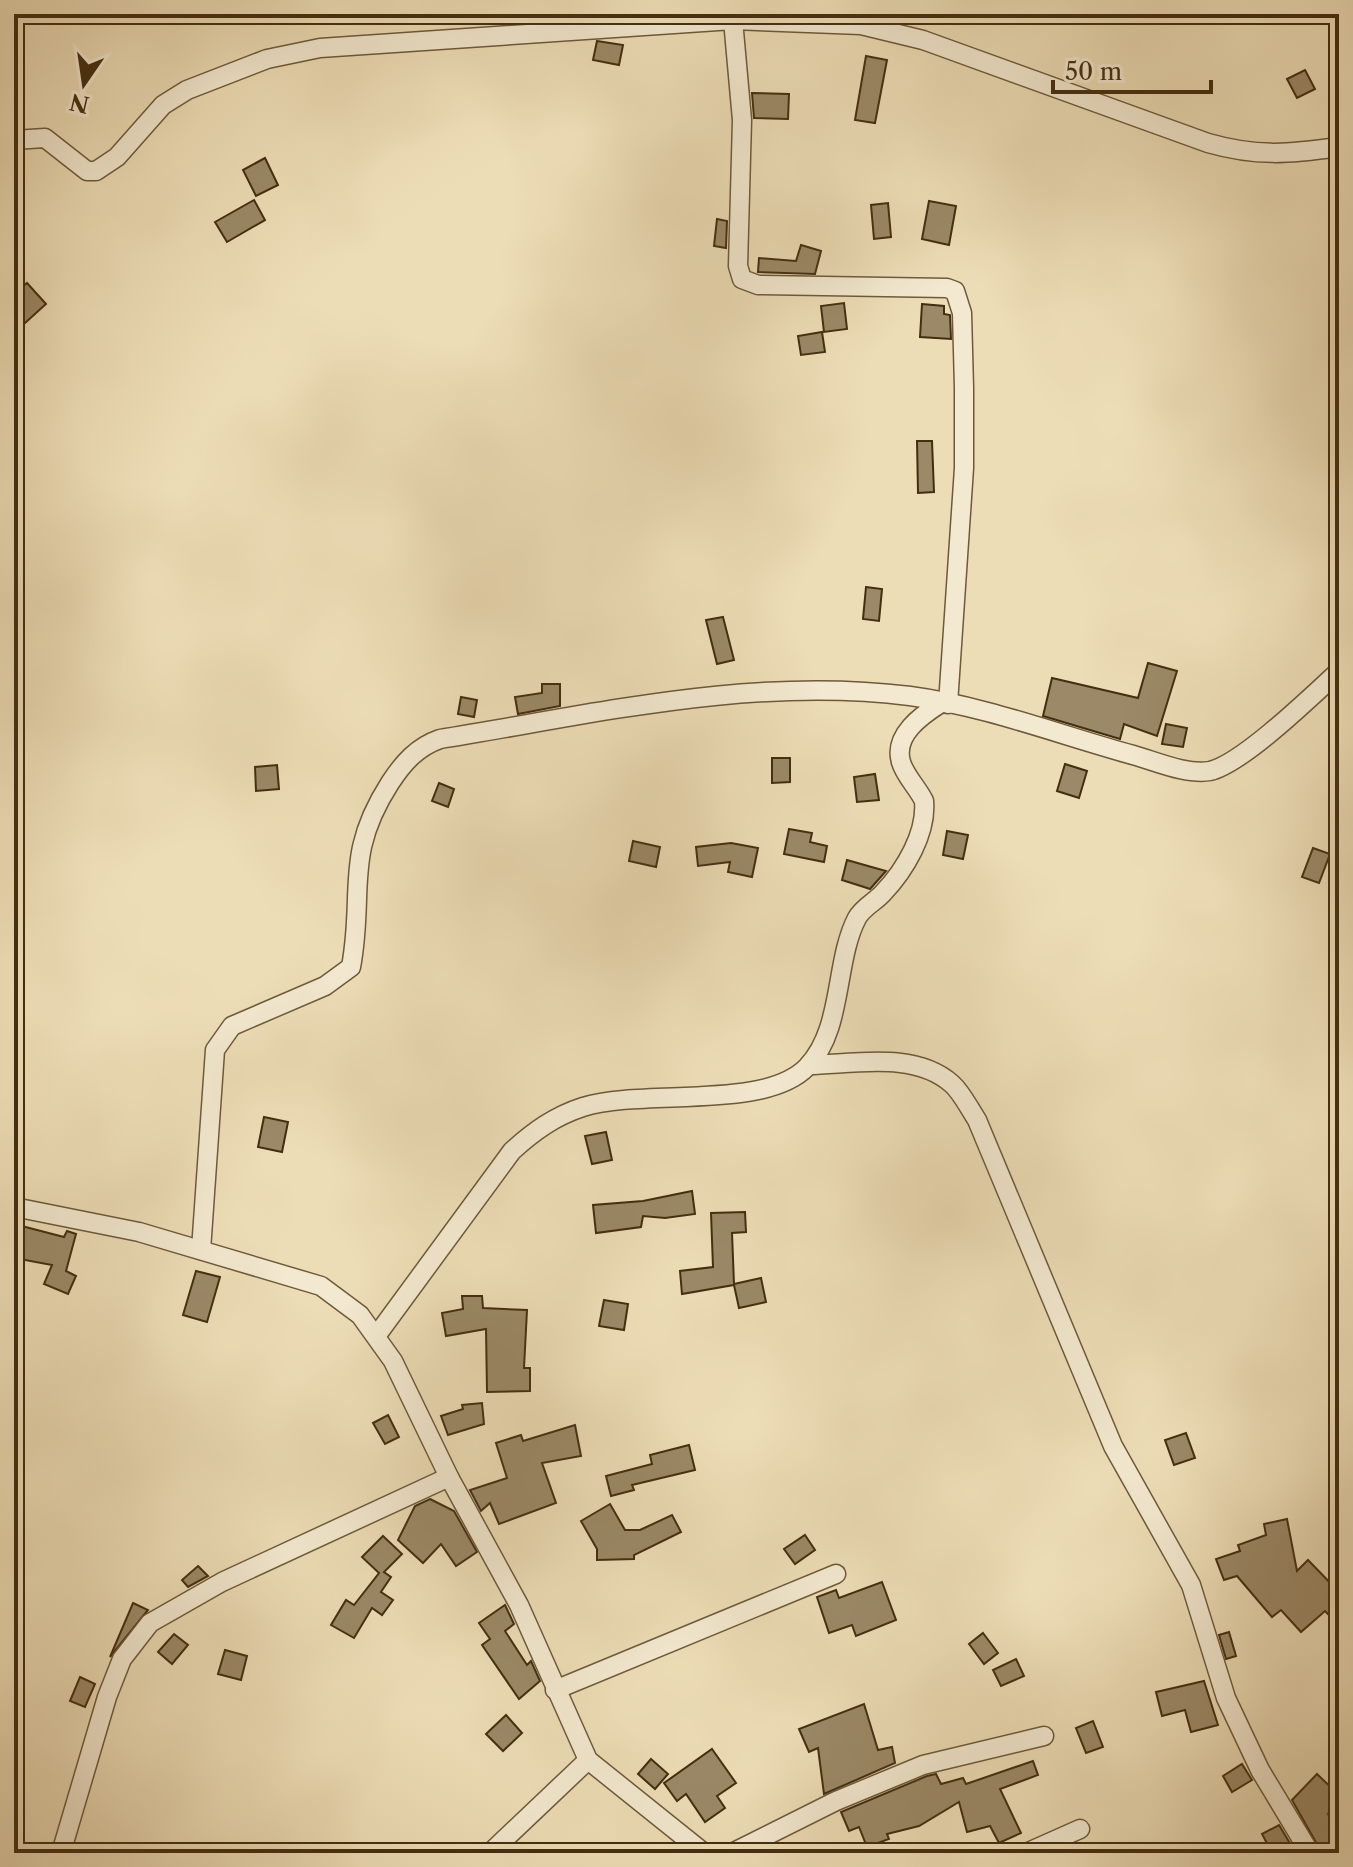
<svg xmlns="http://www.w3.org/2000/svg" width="1353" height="1867" font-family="'Libre Caslon Text',serif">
	<rect width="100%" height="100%" fill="#edddb6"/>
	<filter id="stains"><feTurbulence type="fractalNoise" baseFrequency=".0025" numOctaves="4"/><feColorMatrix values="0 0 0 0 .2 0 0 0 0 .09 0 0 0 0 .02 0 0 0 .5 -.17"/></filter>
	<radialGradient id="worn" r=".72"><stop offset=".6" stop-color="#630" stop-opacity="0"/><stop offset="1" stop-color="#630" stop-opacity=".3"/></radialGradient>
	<!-- building -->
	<g fill="#9b8967" stroke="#432e11" stroke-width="2">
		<path d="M597,41L623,45L619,65L593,60Z"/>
		<path d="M866,56L887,60L875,123L855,120Z"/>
		<path d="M1305,70L1315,89L1297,98L1287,79Z"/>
		<path d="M752,93L789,94L788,119L754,118Z"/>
		<path d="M265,158L278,185L256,196L243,170Z"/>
		<path d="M254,200L265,220L227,242L215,222Z"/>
		<path d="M929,201L956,206L949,245L922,239Z"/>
		<path d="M888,203L891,237L874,239L871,205Z"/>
		<path d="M717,219L727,221L726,248L714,246Z"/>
		<path d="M801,245L821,251L815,274L758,272L759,258L796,261Z"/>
		<path d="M27,283L46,304L14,333V294Z"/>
		<path d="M844,303L847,329L824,332L821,306Z"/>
		<path d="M922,304L944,306V314L950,315L951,339L920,337Z"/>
		<path d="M822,332L825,352L801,355L798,336Z"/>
		<path d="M917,441H932L934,492L918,493Z"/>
		<path d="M866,587L882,589L879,621L863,619Z"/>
		<path d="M723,617L734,660L717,664L706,620Z"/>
		<path d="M1148,663L1177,671L1157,736L1124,724L1120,739L1043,716L1052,678L1138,698Z"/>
		<path d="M542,684H560V706L518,714L515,697L542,693Z"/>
		<path d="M461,697L477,700L474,717L458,714Z"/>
		<path d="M1166,724L1187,728L1183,747L1162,744Z"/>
		<path d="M772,758H790V782L772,783Z"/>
		<path d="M1065,764L1087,771L1079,798L1057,791Z"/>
		<path d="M277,765L279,789L256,791L255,767Z"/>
		<path d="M875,774L879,800L857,802L854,777Z"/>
		<path d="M439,783L454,789L448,807L432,801Z"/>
		<path d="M789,829L812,833L810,842L827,846L824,862L784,854Z"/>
		<path d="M947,831L968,835L963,859L943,855Z"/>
		<path d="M633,841L660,847L656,867L629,861Z"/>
		<path d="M731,843L758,848L752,877L728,872L730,862L698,866L696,847Z"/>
		<path d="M1313,848L1330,854L1319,883L1302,877Z"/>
		<path d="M847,860L868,866L886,871L870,889L864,887L842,880Z"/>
		<path d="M264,1117L288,1122L282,1152L258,1147Z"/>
		<path d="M606,1132L612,1160L592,1164L585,1136Z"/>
		<path d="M692,1191L695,1214L665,1218L643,1216L641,1227L596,1233L593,1205L643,1201Z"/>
		<path d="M745,1212L746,1232L732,1233L734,1284L761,1278L766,1302L739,1308L734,1285L682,1294L680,1271L713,1267L711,1213Z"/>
		<path d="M14,1224L64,1237L67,1231L76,1234L66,1271L76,1276L68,1294L44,1284L52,1265L14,1258Z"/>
		<path d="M196,1271L220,1277L207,1322L183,1315Z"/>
		<path d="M462,1296H482L483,1308L527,1310L524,1368H530V1391L487,1392L486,1329L446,1336L442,1313L463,1309Z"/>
		<path d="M604,1300L628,1304L624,1330L599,1326Z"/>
		<path d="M482,1403L484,1424L448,1435L441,1416L463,1409L462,1405Z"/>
		<path d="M388,1415L399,1437L385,1444L373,1423Z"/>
		<path d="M575,1425L581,1456L542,1463L556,1503L499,1524L490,1503L481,1511L470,1490L507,1478L496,1443L521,1435L523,1441Z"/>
		<path d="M1186,1433L1195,1458L1174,1465L1165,1440Z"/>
		<path d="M689,1445L695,1470L632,1485L634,1490L611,1496L606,1476L652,1464L650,1455Z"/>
		<path d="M430,1499L454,1511L477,1552L456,1566L441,1544L423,1563L398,1540L415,1506Z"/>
		<path d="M610,1504L625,1530H640L672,1515L681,1532L634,1555V1559L597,1560V1549L581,1521Z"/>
		<path d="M1287,1519L1297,1571L1308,1560L1339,1592V1606L1329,1615L1325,1611L1301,1632L1281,1610L1272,1617L1237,1576L1224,1580L1216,1559L1240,1551L1238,1545L1266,1535L1264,1524Z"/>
		<path d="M805,1535L815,1550L795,1564L784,1549Z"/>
		<path d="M383,1536L402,1554L384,1572L391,1577L381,1592L393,1600L382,1615L372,1608L354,1638L331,1625L346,1600L354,1605L379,1573L362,1557Z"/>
		<path d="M198,1566L208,1576L188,1587L182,1580Z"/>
		<path d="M882,1582L896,1620L856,1636L852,1625L829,1633L817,1597L836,1590L839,1598Z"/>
		<path d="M133,1603L148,1610L110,1657Z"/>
		<path d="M505,1605L514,1624L505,1631L527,1665L531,1661L540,1681L519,1699L482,1645L490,1639L479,1623Z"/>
		<path d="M1229,1632L1236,1656L1226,1659L1219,1635Z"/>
		<path d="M983,1633L998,1653L984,1664L969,1644Z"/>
		<path d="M174,1634L188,1645L172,1664L158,1652Z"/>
		<path d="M225,1650L247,1656L241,1680L218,1674Z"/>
		<path d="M1016,1659L1024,1676L1001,1686L993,1670Z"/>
		<path d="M80,1677L95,1684L85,1707L70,1701Z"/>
		<path d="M1204,1681L1218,1725L1191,1732L1185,1710L1162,1716L1156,1692Z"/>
		<path d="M864,1704L878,1750L892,1747L895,1763L824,1794L818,1748L809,1752L799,1729Z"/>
		<path d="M506,1715L522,1733L503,1751L486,1734Z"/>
		<path d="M1093,1721L1103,1747L1086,1753L1076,1728Z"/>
		<path d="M712,1749L736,1783L717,1796L725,1808L705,1822L686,1794L677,1801L664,1783Z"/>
		<path d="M651,1759L668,1774L655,1789L638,1774Z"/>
		<path d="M1033,1761L1038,1775L1000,1789L1021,1833L999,1843L990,1826L967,1832L959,1802L919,1826L887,1834L889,1839L867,1847L859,1827L849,1831L841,1812L927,1776L936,1774L941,1784L963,1778L966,1784Z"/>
		<path d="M1242,1764L1252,1780L1232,1792L1223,1776Z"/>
		<path d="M1317,1774L1339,1795V1803L1328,1814L1339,1833V1853H1322L1292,1800Z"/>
		<path d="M1279,1825L1291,1845L1272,1853L1262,1834Z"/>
	</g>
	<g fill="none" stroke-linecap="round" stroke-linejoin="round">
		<!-- street casing -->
		<g stroke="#6e5a3a" stroke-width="21">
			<g id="street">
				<path d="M733,20L742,120L738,266L742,279L758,285L947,288L955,291L962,313L964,388V468L948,704"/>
				<path d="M14,140L45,138L87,171H96L117,157L163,105L187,90L267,59L320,48L733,20L861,25L923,40L1208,143C1257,157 1289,154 1339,147"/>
				<path d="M809,1065C855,1064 915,1051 952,1084C962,1093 969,1108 977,1120L1113,1446L1191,1585L1226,1698L1260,1770L1310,1853"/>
				<path d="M14,1207L139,1232L321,1286L360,1315L393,1361L449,1477L519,1605L588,1760L704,1853"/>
				<path d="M201,1250L215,1050L232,1026L325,986L351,967C365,892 343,856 390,783C403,763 417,747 440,739C596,714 751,676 910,696C985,706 1060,735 1133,755C1155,761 1186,775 1210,771C1242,764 1313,695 1339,671"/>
				<path d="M377,1335L512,1151C534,1131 555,1116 583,1107C644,1088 764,1111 807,1067C844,1028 834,962 857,918C863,907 875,902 883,893C905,870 927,833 924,801C918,788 905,776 901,762C893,735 922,715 941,703"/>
				<path d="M555,1690L836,1574"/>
				<path d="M61,1853L107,1697L122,1659L150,1623L222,1582L449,1477"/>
				<path d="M490,1853L588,1760"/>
				<path d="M732,1853L836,1801L923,1765L1044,1736"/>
				<path d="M1026,1853L1080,1829"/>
			</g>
		</g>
		<!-- street -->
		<use href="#street" stroke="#f3e9d0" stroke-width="18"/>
	</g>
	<!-- margin -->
	<rect width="1353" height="1867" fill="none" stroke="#edddb6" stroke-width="48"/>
	<rect x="16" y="16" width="1321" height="1835" fill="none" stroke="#432e11" stroke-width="4"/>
	<rect x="24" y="24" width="1305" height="1819" fill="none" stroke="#432e11" stroke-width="2"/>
	<!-- north arrow -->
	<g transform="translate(84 84) rotate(193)" stroke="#f3e9d0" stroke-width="6" paint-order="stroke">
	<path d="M0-6L14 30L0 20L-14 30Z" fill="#432e11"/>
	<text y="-12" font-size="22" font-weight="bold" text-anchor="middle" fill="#432e11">N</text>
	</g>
	<!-- scale -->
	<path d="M1053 80v12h158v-12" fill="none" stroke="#432e11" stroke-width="4"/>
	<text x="1065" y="80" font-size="24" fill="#432e11" stroke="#f3e9d0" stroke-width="6" paint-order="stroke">50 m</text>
	<rect width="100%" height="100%" filter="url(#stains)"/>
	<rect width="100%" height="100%" fill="url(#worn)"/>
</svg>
